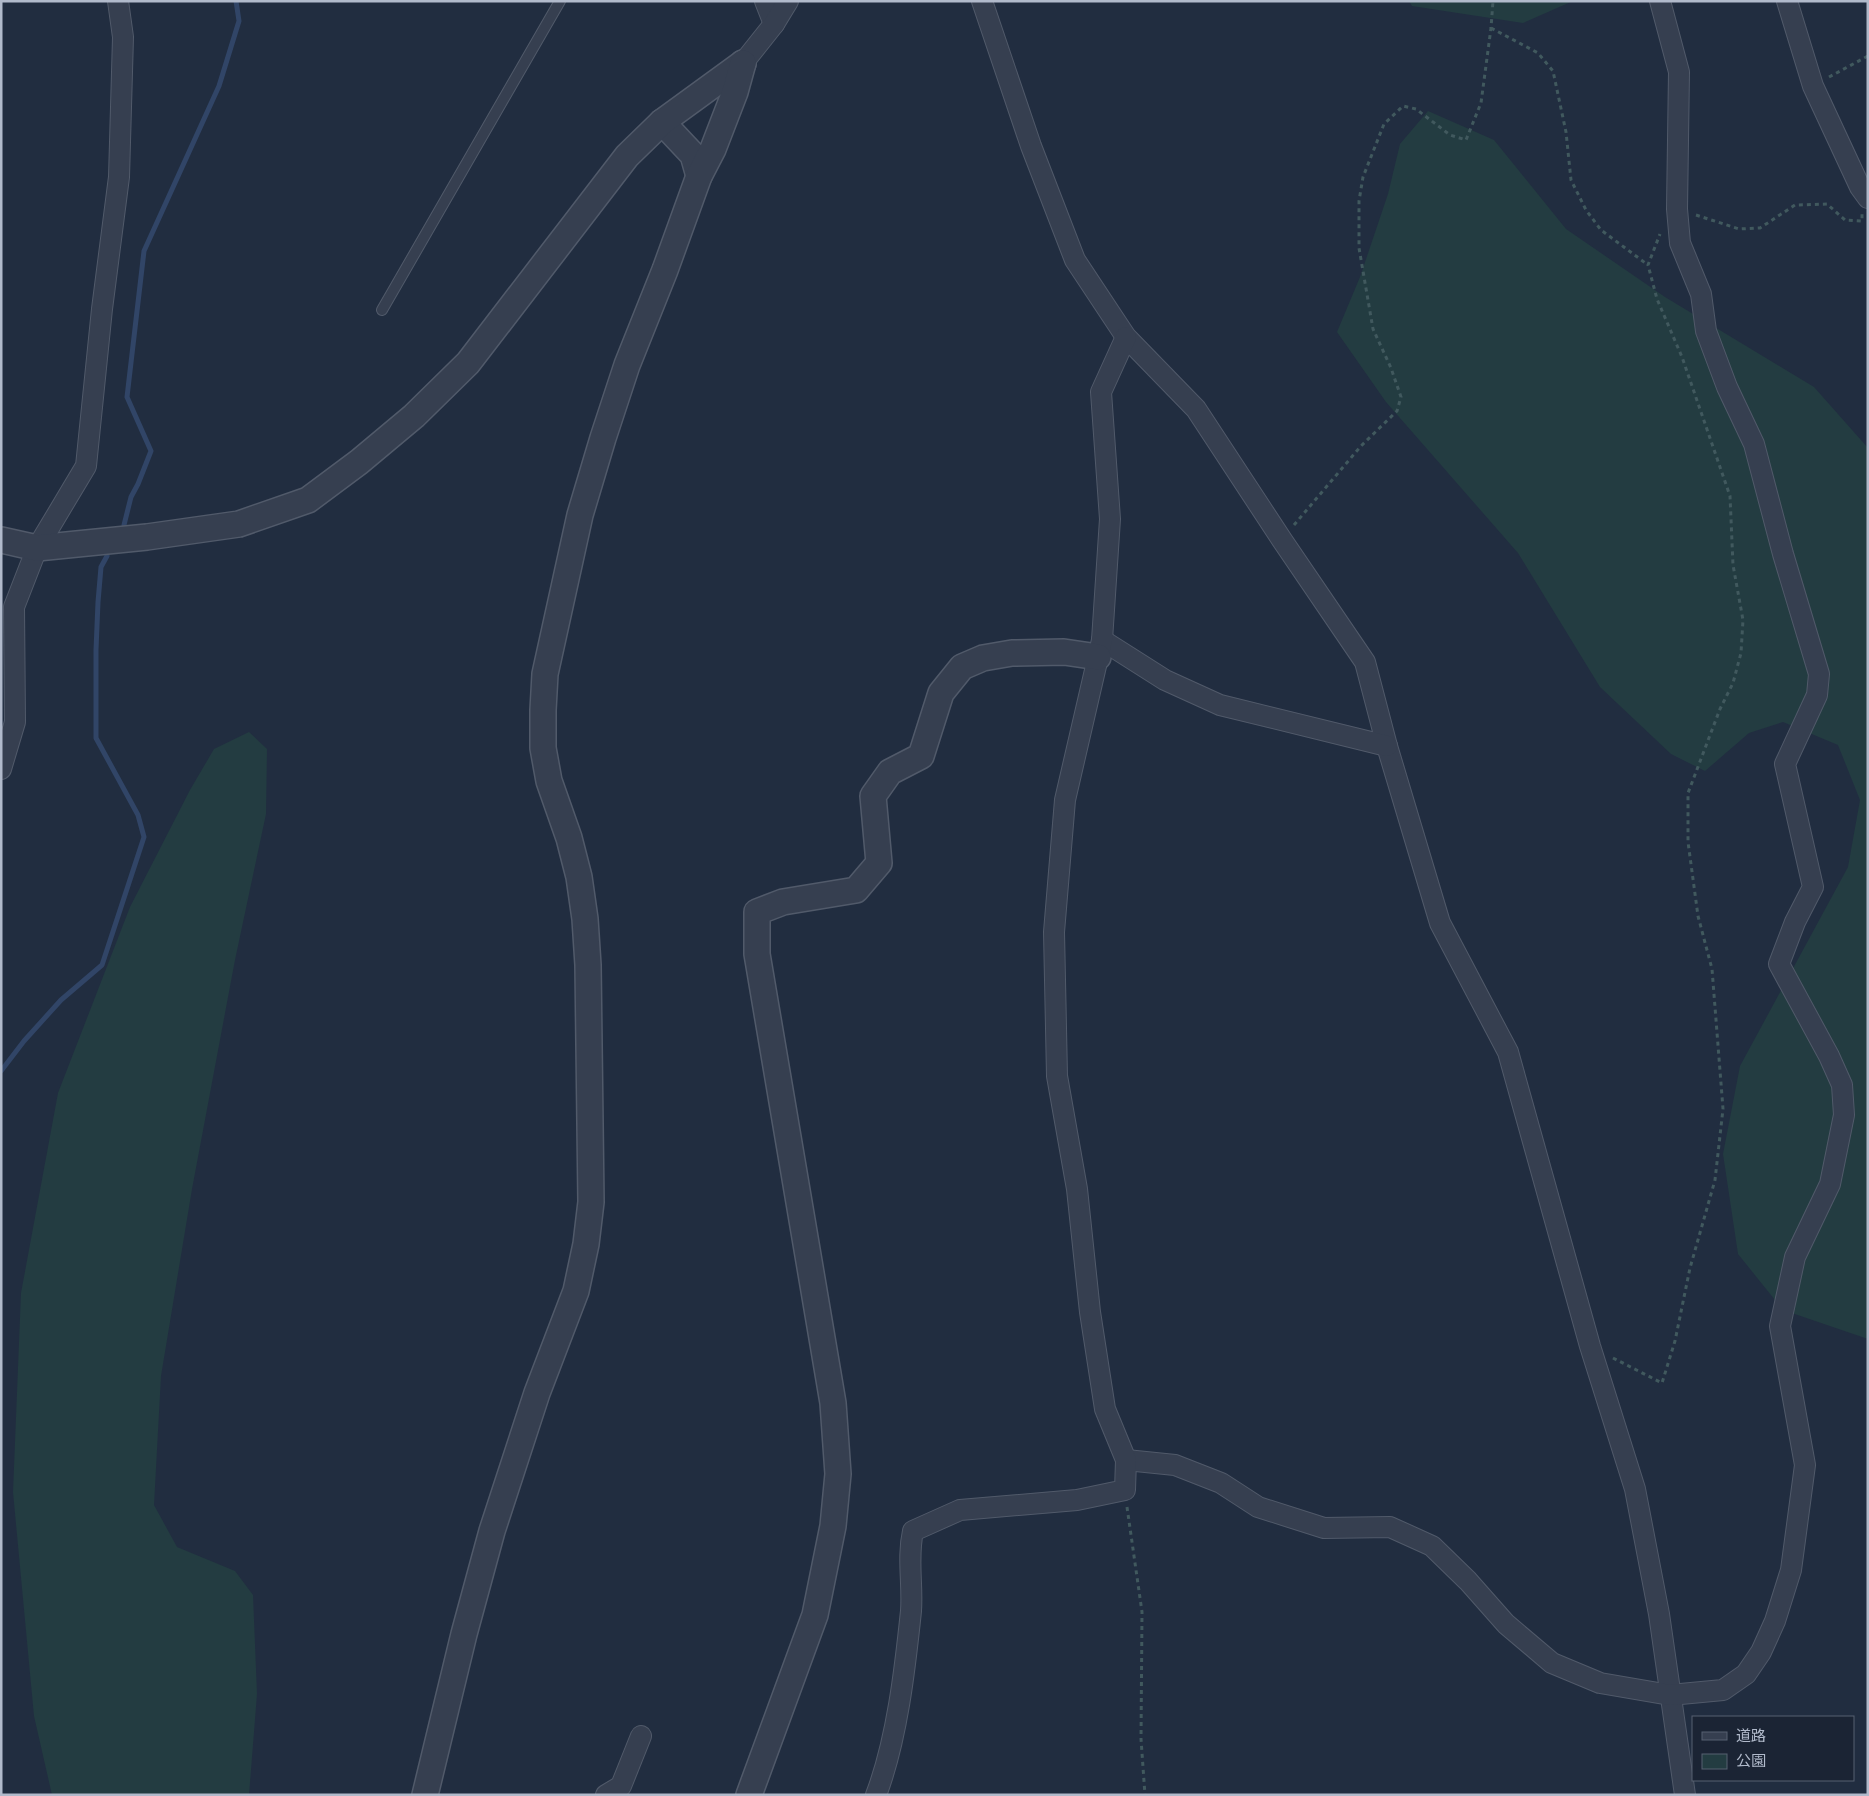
<svg xmlns="http://www.w3.org/2000/svg" width="1869" height="1796" font-family="'Source Sans 3','Noto Sans JP',sans-serif">
	<rect width="100%" height="100%" fill="#212d40"/>
	<!-- green -->
	<g fill="#233c41">
		<path d="M1409,1H1573L1523,23L1412,6Z"/>
		<path d="M1428,111L1494,140L1566,229L1665,297L1814,387L1868,448V1339L1783,1310L1738,1254L1723,1154L1740,1066L1848,867L1860,800L1838,745L1783,722L1749,733L1705,771L1671,754L1600,687L1518,553L1386,402L1337,332L1360,277L1388,194L1400,144Z"/>
		<path d="M249,732L267,749L266,814L235,960L192,1189L161,1376L154,1505L177,1547L235,1571L253,1595L257,1694L249,1795H52L34,1716L13,1492L21,1293L58,1093L130,907L190,790L214,749Z"/>
	</g>
	<g fill="none" stroke-linecap="round" stroke-linejoin="round">
		<!-- stream -->
		<g stroke="#314567" stroke-width="5">
			<path d="M124,525L131,497L138,484L151,451L127,397L144,251L219,86L239,21L236,1"/>
			<path d="M1,1071L24,1041L61,1000L102,965L144,837L138,815L96,738V650L98,602L101,567L107,556"/>
		</g>
		<!-- service casing -->
		<g stroke="#515a6a" stroke-width="12">
			<path id="service" d="M382,310L560,1"/>
		</g>
		<!-- minor casing -->
		<g stroke="#515a6a" stroke-width="22">
			<g id="minor">
				<path d="M765,1L774,24"/>
				<path d="M982,1L1031,146L1075,260L1126,337L1196,409L1282,540L1365,662L1387,746L1440,923L1508,1052L1590,1346L1635,1489L1659,1614L1685,1795"/>
				<path d="M1787,1L1813,86L1860,187L1868,198"/>
				<path d="M743,63L774,24L788,1"/>
				<path d="M1102,640L1165,680L1220,705L1387,746"/>
				<path d="M1,769L15,722L14,607L37,548L86,466L102,309L119,177L123,37L118,1"/>
				<path d="M1126,1460L1175,1465L1221,1483L1258,1507L1324,1528L1390,1527L1432,1546L1468,1581L1506,1624L1552,1663L1600,1683L1670,1695L1723,1690L1746,1674L1761,1652L1775,1621L1791,1570L1805,1465L1780,1326L1795,1257L1830,1184L1844,1115L1842,1085L1829,1056L1779,964L1795,922L1813,887L1785,764L1817,695L1819,674L1783,554L1754,444L1727,387L1706,331L1701,294L1680,243L1677,209L1679,72L1660,1"/>
				<path d="M606,1795L621,1786L641,1736"/>
				<path d="M876,1795C897,1740 905,1669 911,1611C913,1584 907,1558 913,1531L960,1510L1077,1500L1125,1490L1126,1460L1105,1409L1090,1312L1077,1189L1057,1076L1054,932L1065,800L1102,640L1110,519L1101,392L1126,337"/>
			</g>
		</g>
		<!-- tertiary casing -->
		<g stroke="#515a6a" stroke-width="28">
			<g id="tertiary">
				<path d="M662,122L693,155L699,176"/>
				<path d="M1,540L37,548L147,537L239,524L308,500L359,462L414,416L468,363L627,156L662,122L743,63"/>
				<path d="M425,1795L464,1634L492,1531L537,1393L576,1291L586,1244L591,1202L588,965L585,919L579,877L569,838L549,781L543,748V710L545,674L580,515L603,438L627,365L665,270L699,176L713,149L735,92L743,63"/>
				<path d="M749,1795L815,1615L833,1526L838,1474L833,1403L757,954V912L783,902L856,890L879,863L873,796L890,772L921,756L941,693L962,667L983,658L1012,653L1064,652L1098,657"/>
			</g>
		</g>
		<!-- path -->
		<g stroke="#41595e" stroke-width="3" stroke-dasharray="4 4" stroke-linecap="butt">
			<path d="M1491,28L1538,53L1553,71L1566,132L1571,180L1586,210L1601,230L1648,265"/>
			<path d="M1829,77L1868,56"/>
			<path d="M1696,215L1739,229L1760,228L1795,205L1827,204L1845,220L1862,221V214"/>
			<path d="M1294,525L1361,446L1397,411L1401,397L1391,368L1373,329L1359,248V201L1363,177L1384,124L1403,106L1416,109L1450,135L1466,140L1481,103L1491,28L1493,1"/>
			<path d="M1613,1358L1662,1383L1675,1341L1690,1268L1715,1180L1723,1109L1712,969L1698,916L1688,842V793L1720,709L1733,683L1741,653L1743,620L1733,565L1730,496L1682,357L1657,299L1648,265L1660,234"/>
			<path d="M1127,1507L1142,1612L1141,1739L1145,1795"/>
		</g>
		<!-- service -->
		<use href="#service" stroke="#363f50" stroke-width="10"/>
		<!-- minor -->
		<use href="#minor" stroke="#363f50" stroke-width="20"/>
		<!-- tertiary -->
		<use href="#tertiary" stroke="#363f50" stroke-width="25"/>
	</g>
	<!-- border -->
	<rect width="1869" height="1796" fill="none" stroke="#b1bacb" stroke-width="5"/>
	<!-- legend -->
	<rect x="1692" y="1716" width="162" height="65" fill="#1b2434" stroke="#576070"/>
	<rect x="1702" y="1732" width="25" height="8" fill="#363f50" stroke="#576070"/>
	<text x="1736" y="1741" font-size="15" fill="#b1bacb">道路</text>
	<rect x="1702" y="1754" width="25" height="15" fill="#233c41" stroke="#576070"/>
	<text x="1736" y="1766" font-size="15" fill="#b1bacb">公園</text>
</svg>
